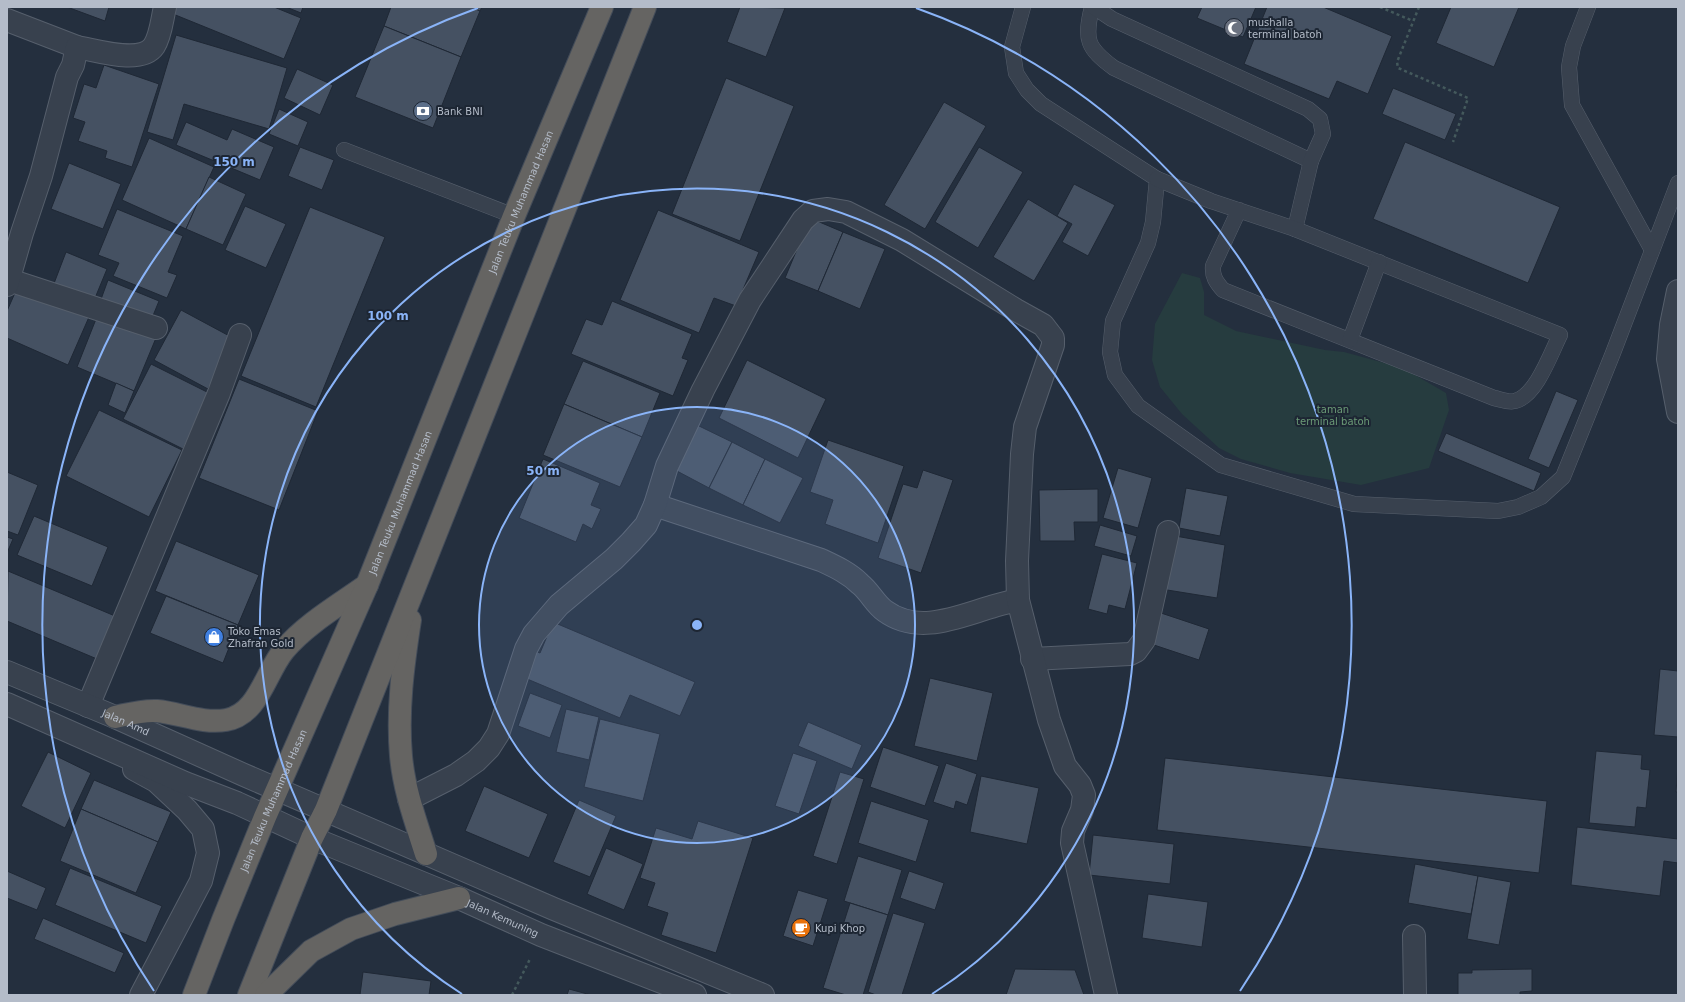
<svg xmlns="http://www.w3.org/2000/svg" width="1685" height="1002" font-family="'DejaVu Sans',sans-serif">
	<rect width="100%" height="100%" fill="#242f3e"/>
	<!-- green -->
	<path fill="#263c3f" d="M1182,273L1200,278L1204,292V315L1236,331L1325,350L1344,352L1403,368L1446,393L1449,410L1429,468L1361,485L1290,473L1241,459L1219,448L1182,414L1160,387L1152,360L1155,324Z"/>
	<!-- building -->
	<g fill="#455162" stroke="#1f2835">
		<path d="M67,7H109L105,21Z"/>
		<path d="M176,7H274L301,18L284,59L173,14Z"/>
		<path d="M286,7H303L301,13Z"/>
		<path d="M391,7H472L480,11L461,57L384,26Z"/>
		<path d="M472,7H482L480,11Z"/>
		<path d="M740,7L785,8L766,57L727,42Z"/>
		<path d="M1202,7H1256L1243,37L1197,18Z"/>
		<path d="M1267,7H1323L1392,36L1368,94L1337,81L1329,99L1244,64Z"/>
		<path d="M1451,7H1519L1494,67L1436,43Z"/>
		<path d="M384,26L461,57L433,128L355,97Z"/>
		<path d="M176,35L287,68L269,129L184,104L173,140L147,132Z"/>
		<path d="M104,65L159,84L132,167L105,158L107,151L78,141L85,122L73,118L84,84L96,88Z"/>
		<path d="M297,69L333,85L320,115L284,98Z"/>
		<path d="M726,78L794,106L740,241L672,214Z"/>
		<path d="M1393,88L1456,114L1445,140L1382,114Z"/>
		<path d="M944,102L986,126L925,229L884,205Z"/>
		<path d="M279,109L308,122L298,146L269,134Z"/>
		<path d="M186,122L227,140L232,129L274,147L260,180L176,145Z"/>
		<path d="M149,138L214,167L186,229L122,200Z"/>
		<path d="M1405,142L1560,207L1528,283L1373,219Z"/>
		<path d="M300,147L334,160L322,190L288,176Z"/>
		<path d="M979,147L1023,172L978,248L935,222Z"/>
		<path d="M69,163L121,184L103,229L51,209Z"/>
		<path d="M209,177L246,194L223,245L186,229Z"/>
		<path d="M1074,184L1115,205L1088,256L1062,242L1072,224L1057,216Z"/>
		<path d="M1028,199L1068,223L1034,281L993,257Z"/>
		<path d="M245,206L286,224L266,268L225,250Z"/>
		<path d="M310,207L385,237L316,407L241,376Z"/>
		<path d="M117,209L183,236L168,272L177,275L167,298L113,276L119,263L98,255Z"/>
		<path d="M658,210L759,252L736,306L714,298L699,333L620,300Z"/>
		<path d="M810,218L843,232L818,291L785,278Z"/>
		<path d="M843,232L885,249L860,309L818,291Z"/>
		<path d="M66,252L107,269L93,303L53,286Z"/>
		<path d="M108,280L159,301L150,323L100,302Z"/>
		<path d="M18,286L89,317L68,365L7,338V311Z"/>
		<path d="M612,301L692,334L682,358L688,360L673,396L571,354L586,319L602,325Z"/>
		<path d="M181,310L235,339L208,389L154,360Z"/>
		<path d="M98,314L156,338L134,391L77,367Z"/>
		<path d="M747,360L826,399L798,458L719,418Z"/>
		<path d="M583,361L660,393L642,437L564,404Z"/>
		<path d="M151,364L211,394L183,449L123,419Z"/>
		<path d="M239,379L318,411L279,510L199,478Z"/>
		<path d="M116,383L134,391L125,413L108,405Z"/>
		<path d="M1556,391L1578,400L1549,468L1528,459Z"/>
		<path d="M564,404L642,437L620,487L543,455Z"/>
		<path d="M99,410L182,450L149,517L66,476Z"/>
		<path d="M697,425L732,442L709,488L675,470Z"/>
		<path d="M1446,433L1541,473L1534,491L1438,451Z"/>
		<path d="M828,440L904,466L878,543L825,524L833,500L810,492Z"/>
		<path d="M732,442L765,459L743,505L709,488Z"/>
		<path d="M543,459L600,483L591,505L601,509L592,529L583,524L576,542L519,518Z"/>
		<path d="M765,459L803,478L780,523L743,505Z"/>
		<path d="M1118,468L1152,478L1138,528L1103,518Z"/>
		<path d="M923,470L953,480L921,573L878,558L903,484L917,488Z"/>
		<path d="M7,472L38,485L18,535L7,531Z"/>
		<path d="M1186,488L1228,496L1220,536L1179,528Z"/>
		<path d="M1098,489V522H1074L1075,541H1040L1039,490Z"/>
		<path d="M34,516L108,547L92,586L17,555Z"/>
		<path d="M1100,525L1137,536L1131,556L1094,546Z"/>
		<path d="M1170,535L1225,545L1217,598L1161,589Z"/>
		<path d="M7,537L13,539L7,553Z"/>
		<path d="M176,541L259,575L238,625L155,591Z"/>
		<path d="M1102,554L1137,563L1125,609L1109,605L1107,614L1088,609Z"/>
		<path d="M8,571L115,616L97,659L7,621Z"/>
		<path d="M166,596L238,625L223,663L150,633Z"/>
		<path d="M1161,613L1209,629L1199,660L1151,644Z"/>
		<path d="M553,622L695,682L680,716L630,695L620,718L520,676L531,649L540,653Z"/>
		<path d="M1660,669L1678,671V737L1654,735Z"/>
		<path d="M930,678L993,693L977,761L914,746Z"/>
		<path d="M530,693L562,705L550,738L518,726Z"/>
		<path d="M566,709L599,717L589,760L556,752Z"/>
		<path d="M600,719L660,734L643,801L584,787Z"/>
		<path d="M808,722L862,745L852,769L798,746Z"/>
		<path d="M883,747L939,766L925,806L870,787Z"/>
		<path d="M1596,751L1642,755L1641,769L1650,770L1646,808L1637,807L1635,827L1589,823Z"/>
		<path d="M48,752L91,773L65,828L21,806Z"/>
		<path d="M793,753L817,761L799,814L775,806Z"/>
		<path d="M1165,758L1547,801L1539,873L1157,830Z"/>
		<path d="M946,763L977,774L967,805L956,801L954,809L933,802Z"/>
		<path d="M1678,765V792H1676Z"/>
		<path d="M840,772L864,779L837,864L813,856Z"/>
		<path d="M981,776L1039,788L1027,844L970,832Z"/>
		<path d="M94,780L171,812L158,842L81,809Z"/>
		<path d="M484,786L548,814L529,858L465,831Z"/>
		<path d="M579,800L616,816L590,877L553,862Z"/>
		<path d="M871,801L929,820L916,862L858,843Z"/>
		<path d="M81,809L158,842L136,893L60,861Z"/>
		<path d="M698,821L753,838L716,953L661,935L668,913L647,906L655,883L640,878L656,828L692,839Z"/>
		<path d="M1577,827L1678,839V863L1664,861L1660,896L1571,885Z"/>
		<path d="M1093,835L1174,844L1170,884L1089,875Z"/>
		<path d="M606,848L643,864L624,910L587,894Z"/>
		<path d="M858,856L902,870L888,915L844,901Z"/>
		<path d="M1415,864L1478,876L1471,914L1408,903Z"/>
		<path d="M70,868L162,906L146,943L55,905Z"/>
		<path d="M7,871L46,888L37,910L7,898Z"/>
		<path d="M909,871L944,883L935,910L900,898Z"/>
		<path d="M1478,876L1511,882L1499,945L1467,939Z"/>
		<path d="M798,890L828,899L813,946L783,936Z"/>
		<path d="M1148,894L1208,902L1202,947L1142,938Z"/>
		<path d="M850,903L888,915L863,995H846L823,988Z"/>
		<path d="M893,913L925,923L902,995H876L868,992Z"/>
		<path d="M43,918L124,953L115,973L34,939Z"/>
		<path d="M1015,969L1075,970L1084,995H1006Z"/>
		<path d="M1532,969V991L1520,992V995H1458V973H1472V970Z"/>
		<path d="M363,972L431,981L429,995H360Z"/>
		<path d="M569,989L591,995H567Z"/>
	</g>
	<g fill="none" stroke-linecap="round" stroke-linejoin="round">
		<!-- service casing -->
		<g stroke="#565f6c" stroke-width="16">
			<g id="service">
				<path d="M1023,7L1012,47L1016,73L1027,90L1041,104L1157,179L1153,222L1148,243L1113,321L1110,352L1115,375L1138,406L1221,465L1354,504L1498,511L1518,507L1541,497L1563,477L1613,353L1678,183"/>
				<path d="M1092,7C1084,40 1087,48 1114,68L1311,161"/>
				<path d="M1094,7L1112,19L1308,109L1320,119L1323,134L1311,161L1295,229"/>
				<path d="M1588,7L1573,46L1569,67L1572,105L1652,250"/>
				<path d="M344,150L514,216"/>
				<path d="M1157,179L1211,201L1295,229L1560,335C1551,353 1536,396 1515,401C1509,403 1500,399 1494,398L1223,290C1216,282 1212,276 1213,266L1239,210"/>
				<path d="M1350,340L1379,262"/>
			</g>
		</g>
		<!-- minor casing -->
		<g stroke="#565f6c" stroke-width="24">
			<g id="minor">
				<path d="M7,20L77,47"/>
				<path d="M9,280L156,328"/>
				<path d="M7,285L22,233L41,176L67,77L73,65L77,47C96,50 141,65 154,46C161,35 162,19 165,7"/>
				<path d="M1678,291L1671,325L1668,359L1678,412"/>
				<path d="M655,505L821,560C836,567 849,573 860,584C870,592 875,604 885,611C918,635 957,617 991,607C1000,604 1009,602 1018,600"/>
				<path d="M1032,659L1130,654L1136,651L1144,640L1168,532"/>
				<path d="M88,706L219,393L240,335"/>
				<path d="M134,769L156,781L187,810L203,829L208,853L201,881L141,995"/>
				<path d="M409,799L456,775L476,761L489,748L498,734L526,649L534,634L559,605L614,559L631,542L646,525L655,505L667,466L703,390L750,300L803,220L813,211L828,209L846,212L902,240L1016,310L1043,325L1053,338V345L1025,427L1022,454L1017,561L1018,600L1049,720L1065,766L1080,785L1084,795L1082,810L1073,831L1072,843L1106,995"/>
				<path d="M1414,936L1415,995"/>
			</g>
		</g>
		<!-- tertiary casing -->
		<g stroke="#565f6c" stroke-width="24">
			<g id="tertiary">
				<path id="s1" d="M7,672L115,717L244,775L554,909L763,995"/>
				<path id="s2" d="M7,704L185,783L237,803L312,838L459,898L541,935L695,995"/>
			</g>
		</g>
		<!-- trunk casing -->
		<g stroke="#434c59" stroke-width="24">
			<g id="trunk">
				<path d="M410,620C403,665 397,710 401,756C404,790 416,822 426,854"/>
				<path d="M115,717C129,714 142,710 157,711C179,713 203,724 226,720C259,714 265,673 284,650C306,624 339,605 367,585"/>
				<path id="s3" d="M194,995L223,920L265,817L367,585L514,216L602,7"/>
				<path d="M249,995L312,838L326,810C431,542 540,275 645,7"/>
				<path d="M266,995L311,951L351,929L395,914L459,898"/>
			</g>
		</g>
		<!-- path -->
		<g stroke="#44595c" stroke-width="2.5" stroke-dasharray="3 3" stroke-linecap="butt">
			<path d="M1380,7L1413,21"/>
			<path d="M1419,7L1397,62L1398,68L1468,98L1453,142"/>
			<path d="M512,995L530,959"/>
		</g>
		<!-- service -->
		<use href="#service" stroke="#38414e" stroke-width="15"/>
		<!-- minor -->
		<use href="#minor" stroke="#38414e" stroke-width="22"/>
		<!-- tertiary -->
		<use href="#tertiary" stroke="#38414e" stroke-width="22"/>
		<!-- trunk -->
		<use href="#trunk" stroke="#656462" stroke-width="22"/>
	</g>
	<!-- distance rings -->
	<circle cx="697" cy="625" r="218" fill="#8ab4f8" fill-opacity=".12"/>
	<g fill="none" stroke="#8ab4f8" stroke-width="2">
		<circle cx="697" cy="625" r="218"/>
		<path d="M462 994A437 437 0 1 1 932 994"/>
		<path d="M154 991A655 655 0 0 1 478 8M916 8A655 655 0 0 1 1240 991"/>
	</g>
	<!-- icons -->
	<defs>
		<g id="mosque-disc" transform="scale(1)"><circle r="9.5" fill="#6b7280" stroke="#1d2633"/><path d="M3.5-4.9A6 6 0 1 0 3.5 4.9A5 5 0 1 1 3.5-4.9Z" fill="#fff"/></g>
		<g id="bank-disc" transform="scale(1)"><circle r="9.5" fill="#5c6f8a" stroke="#1d2633"/><path d="M-6-4H6V4H-6ZM0-2.3a2.3 2.3 0 1 0 0 4.6a2.3 2.3 0 1 0 0-4.6Z" fill="#fff"/></g>
		<g id="shop-disc" transform="scale(1)"><circle r="9.5" fill="#3f7fe0" stroke="#1d2633"/><path d="M-5-2.5h2.3a2.7 3.5 0 0 1 5.4 0H5L5.5 6h-11ZM-1.5-2.5h3a1.5 2.3 0 0 0-3 0Z" fill="#fff"/></g>
		<g id="cafe-disc" transform="scale(1)"><circle r="9.5" fill="#e8710a" stroke="#1d2633"/><path d="M-5.5-4.5H6V0H3Q3 3.5 0 3.5H-2.5Q-5.5 3.5-5.5 0ZM3-3.2v2h1.7v-2ZM-6 4.5H4V6H-6Z" fill="#fff"/></g>
	</defs>
	<g fill-rule="evenodd">
		<use href="#mosque-disc" x="1234" y="28"/>
		<use href="#bank-disc" x="423" y="111"/>
		<use href="#shop-disc" x="214" y="637"/>
		<use href="#cafe-disc" x="801" y="928"/>
	</g>
	<g text-anchor="middle" stroke-width="4" stroke-linejoin="round" paint-order="stroke">
		<!-- poi labels -->
		<g font-size="10" fill="#b4bcc9" stroke="#1d2633" text-anchor="start">
			<text x="1248" y="26">mushalla<tspan x="1248" dy="12">terminal batoh</tspan></text>
			<text x="437" y="115">Bank BNI</text>
			<text x="228" y="635">Toko Emas<tspan x="228" dy="12">Zhafran Gold</tspan></text>
			<text x="815" y="932">Kupi Khop</text>
		</g>
		<!-- street labels -->
		<g font-size="10" fill="#b4bcc9" stroke="#1d2633">
			<text dy="4" stroke="none"><textPath href="#s3" startOffset="858">Jalan Teuku Muhammad Hasan</textPath></text>
			<text dy="4" stroke="none"><textPath href="#s3" startOffset="534">Jalan Teuku Muhammad Hasan</textPath></text>
			<text dy="4" stroke="none"><textPath href="#s1" startOffset="129">Jalan Amd</textPath></text>
			<text dy="4" stroke="none"><textPath href="#s3" startOffset="210">Jalan Teuku Muhammad Hasan</textPath></text>
			<text dy="4" stroke="none"><textPath href="#s2" startOffset="540">Jalan Kemuning</textPath></text>
		</g>
		<!-- park labels -->
		<g font-size="10" fill="#6b9a76" stroke="#1d2633">
			<text x="1333" y="413">taman<tspan x="1333" dy="12">terminal batoh</tspan></text>
		</g>
	</g>
	<circle cx="697" cy="625" r="6" fill="#8ab4f8" stroke="#1d2633" stroke-width="2"/>
	<g font-size="12" text-anchor="middle" font-weight="bold" fill="#8ab4f8" stroke="#1d2633" stroke-width="4" stroke-linejoin="round" paint-order="stroke">
		<text x="234" y="166">150 m</text>
		<text x="388" y="320">100 m</text>
		<text x="543" y="475">50 m</text>
	</g>
	<!-- border -->
	<rect width="1685" height="1002" fill="none" stroke="#b4bcc9" stroke-width="16"/>
</svg>
